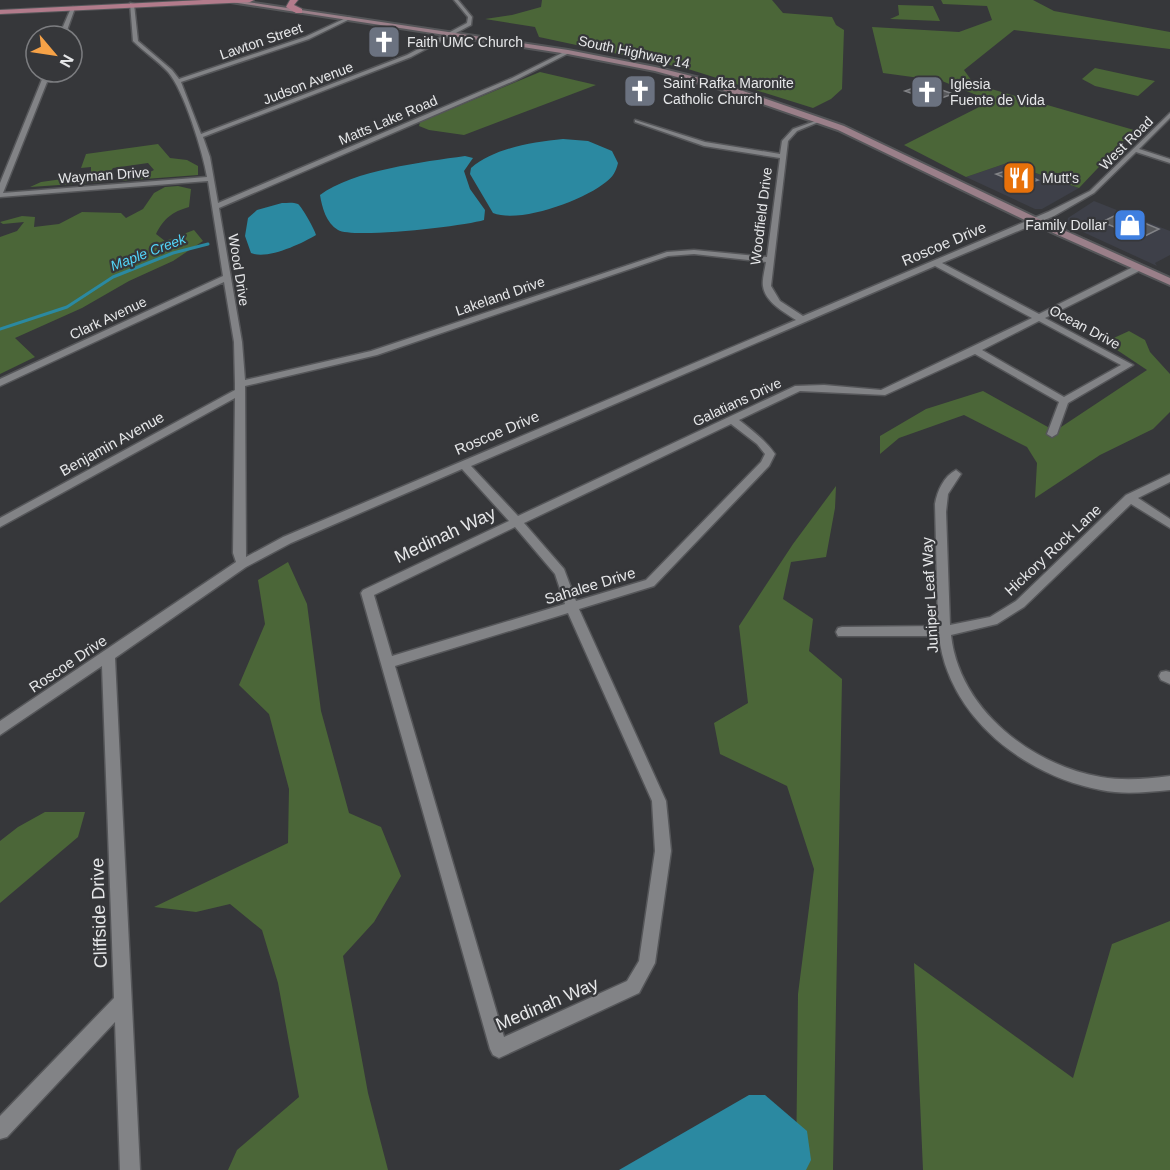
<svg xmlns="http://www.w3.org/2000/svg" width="1170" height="1170" font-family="Helvetica,sans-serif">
	<rect width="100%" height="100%" fill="#36373a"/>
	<!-- built -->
	<g fill="#3e4049">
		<path d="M1007,163L1079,188L1042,209H1035L966,177Z"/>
		<path d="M1094,201L1170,231V255L1155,263L1157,266L1072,227L1067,222L1068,218Z"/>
	</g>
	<!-- green -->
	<g fill="#4b6638">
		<path d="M542,0H772L783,13L832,17L836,25L844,30L842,89L831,99L813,108L688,69L539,37L535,27L485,19L512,15L541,7Z"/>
		<path d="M941,0H1033L1054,11L1170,32V49L1014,30L964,70L974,84L1134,130L1079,188L1007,163L966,177L904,145L991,101L942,81L883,73L872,27L959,32L992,20L987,6L943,4Z"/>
		<path d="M898,5L933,6L940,21L890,19L899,15Z"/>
		<path d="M1095,68L1155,81L1138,96L1095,86L1082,79Z"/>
		<path d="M540,72L596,85L464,135L429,130L419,126L420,122Z"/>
		<path d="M158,144L170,158L187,160L198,166V175L118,181L123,177H140L154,170L148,163L113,168L103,182L30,187L41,182L91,175V167L81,168L86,154Z"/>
		<path d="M178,186L191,189L189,207C172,212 164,218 156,234L165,241L194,230L203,241L173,261L129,281L82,308L15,338L35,357L0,374V237L17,231L24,222L3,224L0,222L22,216L35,217L34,227L59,224L82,212L121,213L126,218L143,209L154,193L165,187Z"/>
		<path d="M1129,331L1145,340L1150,352L1170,374V412L1153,429L1100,455L1035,498L1037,463L1027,447L964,415L899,438L880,454V436L926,409L983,391L1055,431L1147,370L1105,342Z"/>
		<path d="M836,486L835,508L826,557L791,562L783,599L813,619L809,651L842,679L833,1170H796L798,994L814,869L787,786L720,754L714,723L748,703L739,626L793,544Z"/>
		<path d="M288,562L307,604L321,711L349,813L381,827L401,876L374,922L343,956L368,1093L388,1170H228L237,1150L299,1097L278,983L262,930L230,904L196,912L154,907L288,843L289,789L269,714L239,685L265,624L258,580Z"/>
		<path d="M45,812H85L78,837L0,903V841L18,827Z"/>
		<path d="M1170,921V1170H923L914,963L1073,1078L1112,944Z"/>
	</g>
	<!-- water -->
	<g fill="#2b89a1">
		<path d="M563,139L588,141L612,151L618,163C616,171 613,177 606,182C584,200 520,224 493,213L470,174L471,168C495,148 532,142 563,139Z"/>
		<path d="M465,156L473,158L464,171L470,189L485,210L484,220C465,226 353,239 338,230C326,223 322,207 320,195C353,170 424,162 465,156Z"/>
		<path d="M282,203C287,203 293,202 298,204C302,207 315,230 316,235C301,244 267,260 251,253L245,236L248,218L257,210Z"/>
		<path d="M749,1095H765L807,1131L811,1160L806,1170H619Z"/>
	</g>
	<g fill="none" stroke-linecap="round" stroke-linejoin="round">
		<!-- stream -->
		<path stroke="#2b89a1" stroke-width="3" d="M0,329L67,307L113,277L173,253L208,244"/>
	</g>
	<!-- building -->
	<g fill="#57585b" stroke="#828387" stroke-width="1.5">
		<path d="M925,84L953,94L933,101L905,91Z"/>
		<path d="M1012,169L1023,173L1038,180L1022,185L996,174Z"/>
		<path d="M1120,213L1159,229L1141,238L1102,222Z"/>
	</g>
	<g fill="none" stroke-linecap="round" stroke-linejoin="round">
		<!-- minor casing -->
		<g stroke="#555659" stroke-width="3">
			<g id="minor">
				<path d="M454,0H458L472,17L471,25L411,57L203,137L210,157L218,203L512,78L566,51L571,52L516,80L219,208L242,342L245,380L371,351L667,252L694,250L767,257L780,158L704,146L635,122V120L705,142L780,154L782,141L793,129L821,119V121L797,131L788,141L771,286L780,301L803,316L1048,212L1090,191L1170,113V118L1139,149L1170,159V163L1136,152L1094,193L1054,216L942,263L1039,314L1135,266H1141V270L1045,318L1133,365L1068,403L1057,434L1052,437L1047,434L1059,402L975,354L885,395L800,391L739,420C753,431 765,440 775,454L769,466L654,586L579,609L666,801L671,851L655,963L639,993L499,1058L493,1055L490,1049L361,593L363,590L509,521L462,469L291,543L246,567L115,658L140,1170H120L115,1022L7,1137L0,1139V1116L114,998L102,666L0,735V721L236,562L233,553L235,398L0,527V518L235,390V384L234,342L224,282L0,386V379L223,276L208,181L0,197V183L45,72H51L3,193L207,177C203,153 184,90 168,72C158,61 144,52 133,41L130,3L134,4L138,41L172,70L179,79L305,37L348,17L352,18L309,39L181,82L201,134L407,55L467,23L468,17ZM694,254L766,262C765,269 762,279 763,286C765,302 784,312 796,320L283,537L246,557L245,386L377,355L668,256ZM935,266L1032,318L881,390L824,385L795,386L518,516L471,466ZM1039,321L1121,365L1064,397L982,350ZM731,424L757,444L765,454L761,462L646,580L576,601L564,569L524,523ZM515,527L555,574L565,604L392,656L374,595ZM568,613L652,801L655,851L639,961L627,981L504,1037L395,666Z"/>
				<path d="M73,7L75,8L65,36H59L71,8Z"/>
				<path d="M956,470L961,474L948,494L946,512L950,625L990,617L1016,601L1126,495L1170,474V482L1138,498L1170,519V528L1131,504L1024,607L997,624L951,635C959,709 1031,765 1101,777C1124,781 1147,779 1170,776V790C1147,792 1124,795 1101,790C1025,776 948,717 939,636H838L836,632L838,628L842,627L938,626L935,504C937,491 944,476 956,470Z"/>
				<path d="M1166,671L1170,672V684L1161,680L1159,676L1161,672Z"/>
			</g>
		</g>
		<!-- secondary casing -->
		<g stroke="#555659" stroke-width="4">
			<path id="secondary" d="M218,0H234L568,50L655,67L720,83L844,126L1039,219L1170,278V285L1031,223L838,130L714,87L655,71L568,54Z"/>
		</g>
		<!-- primary casing -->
		<g stroke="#555659" stroke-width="2">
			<g id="primary">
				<path d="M203,0H254L250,2L0,14V10Z"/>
				<path d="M290,0H298L294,5L302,9V13H296L286,7Z"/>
			</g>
		</g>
		<!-- minor -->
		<use href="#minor" fill="#828386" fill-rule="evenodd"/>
		<!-- secondary -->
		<use href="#secondary" fill="#9a7f89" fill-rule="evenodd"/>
		<!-- primary -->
		<use href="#primary" fill="#b27b8b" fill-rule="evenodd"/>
	</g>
	<!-- icons -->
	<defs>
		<g id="church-square" transform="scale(1.725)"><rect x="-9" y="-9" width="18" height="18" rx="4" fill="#6b7280" stroke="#36373a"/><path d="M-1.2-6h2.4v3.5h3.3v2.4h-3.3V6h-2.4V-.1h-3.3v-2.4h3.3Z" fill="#fff"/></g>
		<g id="restaurant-square" transform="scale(1.725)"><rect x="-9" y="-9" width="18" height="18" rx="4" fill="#e8710a" stroke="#36373a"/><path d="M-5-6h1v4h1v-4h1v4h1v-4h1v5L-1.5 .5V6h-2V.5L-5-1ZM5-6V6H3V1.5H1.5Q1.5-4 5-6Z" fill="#fff"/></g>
		<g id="shop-square" transform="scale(1.725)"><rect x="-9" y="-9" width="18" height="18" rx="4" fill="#3f7fe0" stroke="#36373a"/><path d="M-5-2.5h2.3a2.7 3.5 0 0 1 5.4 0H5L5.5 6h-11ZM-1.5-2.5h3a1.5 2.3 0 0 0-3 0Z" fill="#fff"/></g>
	</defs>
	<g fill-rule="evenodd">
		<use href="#church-square" x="384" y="42"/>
		<use href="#church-square" x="640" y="91"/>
		<use href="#church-square" x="927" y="92"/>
		<use href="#restaurant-square" x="1019" y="178"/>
		<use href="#shop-square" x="1130" y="225"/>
	</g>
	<g text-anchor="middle" stroke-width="4.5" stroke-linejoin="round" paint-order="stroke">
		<!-- far-street labels -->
		<g font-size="14" fill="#e6e7e9" stroke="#36373a">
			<text transform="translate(261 41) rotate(-19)" y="5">Lawton Street</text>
			<text transform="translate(634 52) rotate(12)" y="5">South Highway 14</text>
			<text transform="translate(308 83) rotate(-21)" y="5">Judson Avenue</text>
			<text transform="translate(388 120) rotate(-23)" y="5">Matts Lake Road</text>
			<text transform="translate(1126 143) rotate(-45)" y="5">West Road</text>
			<text transform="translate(104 175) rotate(-4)" y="5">Wayman Drive</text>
			<text transform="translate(761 216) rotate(-83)" y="5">Woodfield Drive</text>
			<text transform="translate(239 270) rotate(81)" y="5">Wood Drive</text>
			<text transform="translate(500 296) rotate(-19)" y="5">Lakeland Drive</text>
			<text transform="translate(108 318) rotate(-25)" y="5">Clark Avenue</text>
			<text transform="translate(1085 327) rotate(28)" y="5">Ocean Drive</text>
			<text transform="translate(737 402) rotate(-25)" y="5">Galatians Drive</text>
		</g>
		<!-- far-poi labels -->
		<g font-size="14" fill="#e6e7e9" stroke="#36373a" text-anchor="start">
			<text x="407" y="47">Faith UMC Church</text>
			<text x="663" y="88">Saint Rafka Maronite<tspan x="663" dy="16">Catholic Church</tspan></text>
			<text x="950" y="89">Iglesia<tspan x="950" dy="16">Fuente de Vida</tspan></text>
			<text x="1042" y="183">Mutt's</text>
			<text x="1107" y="230" text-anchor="end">Family Dollar</text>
		</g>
		<!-- far-water labels -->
		<g font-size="14" font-style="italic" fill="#53d5f8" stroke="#36373a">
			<text transform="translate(148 252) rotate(-21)" y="5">Maple Creek</text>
		</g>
		<!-- street labels -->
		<g font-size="15" fill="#e6e7e9" stroke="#36373a">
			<text transform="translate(944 244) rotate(-23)" y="5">Roscoe Drive</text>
			<text transform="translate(497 433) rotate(-23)" y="5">Roscoe Drive</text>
			<text transform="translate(112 444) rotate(-29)" y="5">Benjamin Avenue</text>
			<text transform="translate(1053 550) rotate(-43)" y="5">Hickory Rock Lane</text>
			<text transform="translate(590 586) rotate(-17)" y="5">Sahalee Drive</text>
			<text transform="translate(930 595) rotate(-93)" y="5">Juniper Leaf Way</text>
			<text transform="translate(68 664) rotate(-34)" y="5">Roscoe Drive</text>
		</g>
		<!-- near-street labels -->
		<g font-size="18" fill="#e6e7e9" stroke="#36373a">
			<text transform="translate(445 535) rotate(-25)" y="6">Medinah Way</text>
			<text transform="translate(99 913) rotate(-92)" y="6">Cliffside Drive</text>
			<text transform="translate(547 1004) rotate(-23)" y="6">Medinah Way</text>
		</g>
	</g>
	<!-- north arrow -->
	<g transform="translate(54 54) rotate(119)"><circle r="28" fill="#36373a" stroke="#7c7d80" stroke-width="1.5"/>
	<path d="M0-4.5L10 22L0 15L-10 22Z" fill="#f6a247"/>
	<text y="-9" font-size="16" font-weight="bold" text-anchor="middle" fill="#e6e7e9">N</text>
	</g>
</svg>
